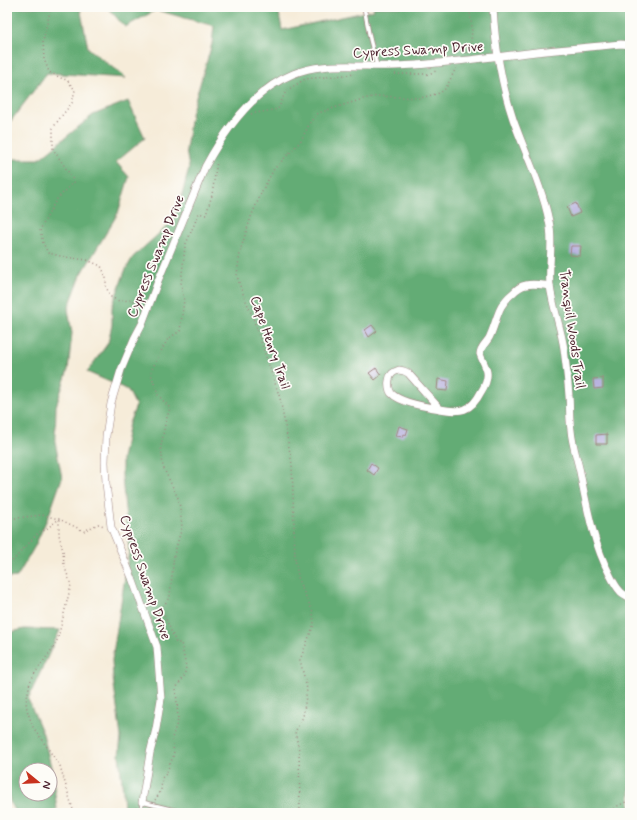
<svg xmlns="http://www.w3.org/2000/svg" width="637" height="820" font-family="Mynerve,sans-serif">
	<rect width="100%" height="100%" fill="#fdfcf7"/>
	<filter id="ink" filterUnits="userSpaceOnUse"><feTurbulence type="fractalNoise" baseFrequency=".025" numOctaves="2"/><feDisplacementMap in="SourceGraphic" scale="8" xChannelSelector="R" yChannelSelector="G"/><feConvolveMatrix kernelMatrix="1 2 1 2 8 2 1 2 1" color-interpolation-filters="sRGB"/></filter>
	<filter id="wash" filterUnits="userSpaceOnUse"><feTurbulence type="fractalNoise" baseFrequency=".012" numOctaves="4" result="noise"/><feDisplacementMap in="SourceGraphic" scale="16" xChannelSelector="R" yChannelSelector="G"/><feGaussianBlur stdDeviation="0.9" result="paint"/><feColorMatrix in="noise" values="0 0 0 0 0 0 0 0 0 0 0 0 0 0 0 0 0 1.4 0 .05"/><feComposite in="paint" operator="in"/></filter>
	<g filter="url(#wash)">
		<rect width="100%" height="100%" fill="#f6ecd9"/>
		<!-- forest -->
		<g fill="#64ac74" stroke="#576650" fill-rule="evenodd">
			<path d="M7,7H80L88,48L126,78L47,73L10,122L7,149Z"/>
			<path d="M107,7H278L282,30L374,10L373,7H630V813H124L123,792L119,755L121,737L113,678L112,660L129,551L122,477V459L129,423L136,406L128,390L87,372L108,343L112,325V307L125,271L133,257L173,221L180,203L189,168L186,150L191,114L212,44L214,26L156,10L125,27Z"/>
			<path d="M128,101L145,138L116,162L129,177L118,213L81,275L68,309L72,333L68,370L56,406L55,442L62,478L50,512L35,546L17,577L7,578V159H39L93,115Z"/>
			<path d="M24,629L60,630L28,699L43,734L52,771L57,809L52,813H17L10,802L7,781V633ZM26,770H50V794H26Z"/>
		</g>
		<g id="blocks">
			<!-- building -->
			<g fill="#afa7db">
				<path d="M576,203L580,213L571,217L567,207Z"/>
				<path d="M571,246H581L580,256L570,255Z"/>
				<path d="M372,325L377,331L369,337L365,330Z"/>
				<path d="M376,368L381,375L375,380L369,373Z"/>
				<path d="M603,378V388L594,389L593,379Z"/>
				<path d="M438,379L448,381L447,391L437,390Z"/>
				<path d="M399,426L408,429L406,435L404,434L403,437L396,436Z"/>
				<path d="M607,434V444H596V435Z"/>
				<path d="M371,463L378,468L374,475L367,470Z"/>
			</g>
		</g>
	</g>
	<g filter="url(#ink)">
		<use href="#blocks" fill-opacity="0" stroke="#a08682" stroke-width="1"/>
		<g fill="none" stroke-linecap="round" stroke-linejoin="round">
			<!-- service casing -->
			<g stroke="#a08682" stroke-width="5">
				<g id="service">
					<path d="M364,7L370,39L377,66"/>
					<path d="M141,813L142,802L186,813"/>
				</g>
			</g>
			<!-- minor casing -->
			<g stroke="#a08682" stroke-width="8">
				<g id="minor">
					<path d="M493,7C495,45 501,83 513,119C525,153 542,186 549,221C554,243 548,265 550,286C553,308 561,328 564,349C566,365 568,380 569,396C570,407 569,418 571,430C572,444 577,458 580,472C587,507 593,543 610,575C613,581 616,587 620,591C622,594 627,596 630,598"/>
					<path d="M399,370L404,371L408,373L440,409C427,407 400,403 391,393C389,390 388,384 389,380C390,374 393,372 399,370Z"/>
					<path d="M440,409C460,413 471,412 481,392C485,386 488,379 487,372C486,366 482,360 480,354C480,346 488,342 490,336C498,318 497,306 513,293C517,289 520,286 526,285C534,283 542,285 550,286"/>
					<path d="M142,802L150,753L156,729L161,699L157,647L132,578L111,527L106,483L105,462L106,436L111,403L121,370L134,339L142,324L158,281L205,167C225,130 253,90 293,74C316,64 342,66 367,66C383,67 400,66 416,65C456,62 496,57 536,52C564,49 593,47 621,44L630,45"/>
				</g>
			</g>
			<!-- path -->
			<g stroke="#a08682" stroke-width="1.5" stroke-dasharray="1 3" stroke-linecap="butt">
				<path d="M51,7L43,41L44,59L49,72L63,79L67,80L75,90L72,103L60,118L53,128V149L71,176L74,182L56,200L40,230L43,243L48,253L65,257L87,260L101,266L106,277V287L111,297L119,301L130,300L143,303"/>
				<path d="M626,7L630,10"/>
				<path d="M466,53L471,45L472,27L469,7"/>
				<path d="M395,74H429L438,70"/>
				<path d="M251,114L278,109L286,91L305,79L355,74"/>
				<path d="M7,519L42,515L59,519L84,531L98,524L104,526"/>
				<path d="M7,567L39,532L45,530L59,519V535L63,551L64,565L71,585L58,638L55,645L35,673L30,682L26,702L27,710L33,727L60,766L74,813"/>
				<path d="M7,747V748"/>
				<path d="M155,800L156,799L161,790L162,778L166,774L174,754L172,738L178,720L176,688L184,677L186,667L181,643H176L167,621L161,610L170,596L174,555L182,527L179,500L163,467L161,446L165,424L170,408L158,395L151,374L152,369L161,351L168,339L180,331L184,300L181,284L185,246L199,213L206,215L212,195L217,161"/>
				<path d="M147,811L157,812"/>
				<path d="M108,813L137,808"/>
				<path d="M300,813L299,750L295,732L303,717L307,689L300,660L314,624L313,612L299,582L295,559L292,464L280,398L252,315L241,289L237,276L238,266L241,248L251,217L262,191L274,169L300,142L311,121L318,113L363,99L378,96L420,98L440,93L446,88L456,68"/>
				<path d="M603,813L630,800"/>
			</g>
			<!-- service -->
			<use href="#service" stroke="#fff" stroke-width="3.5"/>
			<!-- minor -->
			<use href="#minor" stroke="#fff" stroke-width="7"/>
		</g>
	</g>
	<g text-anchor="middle" stroke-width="3.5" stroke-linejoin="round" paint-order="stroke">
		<!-- street labels -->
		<g font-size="14" fill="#4a1f2b" stroke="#fdfcf7">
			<text transform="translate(418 49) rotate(-3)" y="5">Cypress Swamp Drive</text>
			<text transform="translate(155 256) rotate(-68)" y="5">Cypress Swamp Drive</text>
			<text transform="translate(573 329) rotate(82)" y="5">Tranquil Woods Trail</text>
			<text transform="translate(271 342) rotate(71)" y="5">Cape Henry Trail</text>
			<text transform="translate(146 577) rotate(71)" y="5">Cypress Swamp Drive</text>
		</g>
	</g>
	<!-- margin -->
	<rect width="637" height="820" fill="none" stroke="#fdfcf7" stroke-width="24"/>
	<!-- north arrow -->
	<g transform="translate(38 782) rotate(108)"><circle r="19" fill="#fdfcf7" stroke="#b5a4a5"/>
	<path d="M0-3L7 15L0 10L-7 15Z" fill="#c8321e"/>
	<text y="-6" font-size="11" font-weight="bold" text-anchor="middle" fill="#4a1f2b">N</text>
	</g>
</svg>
